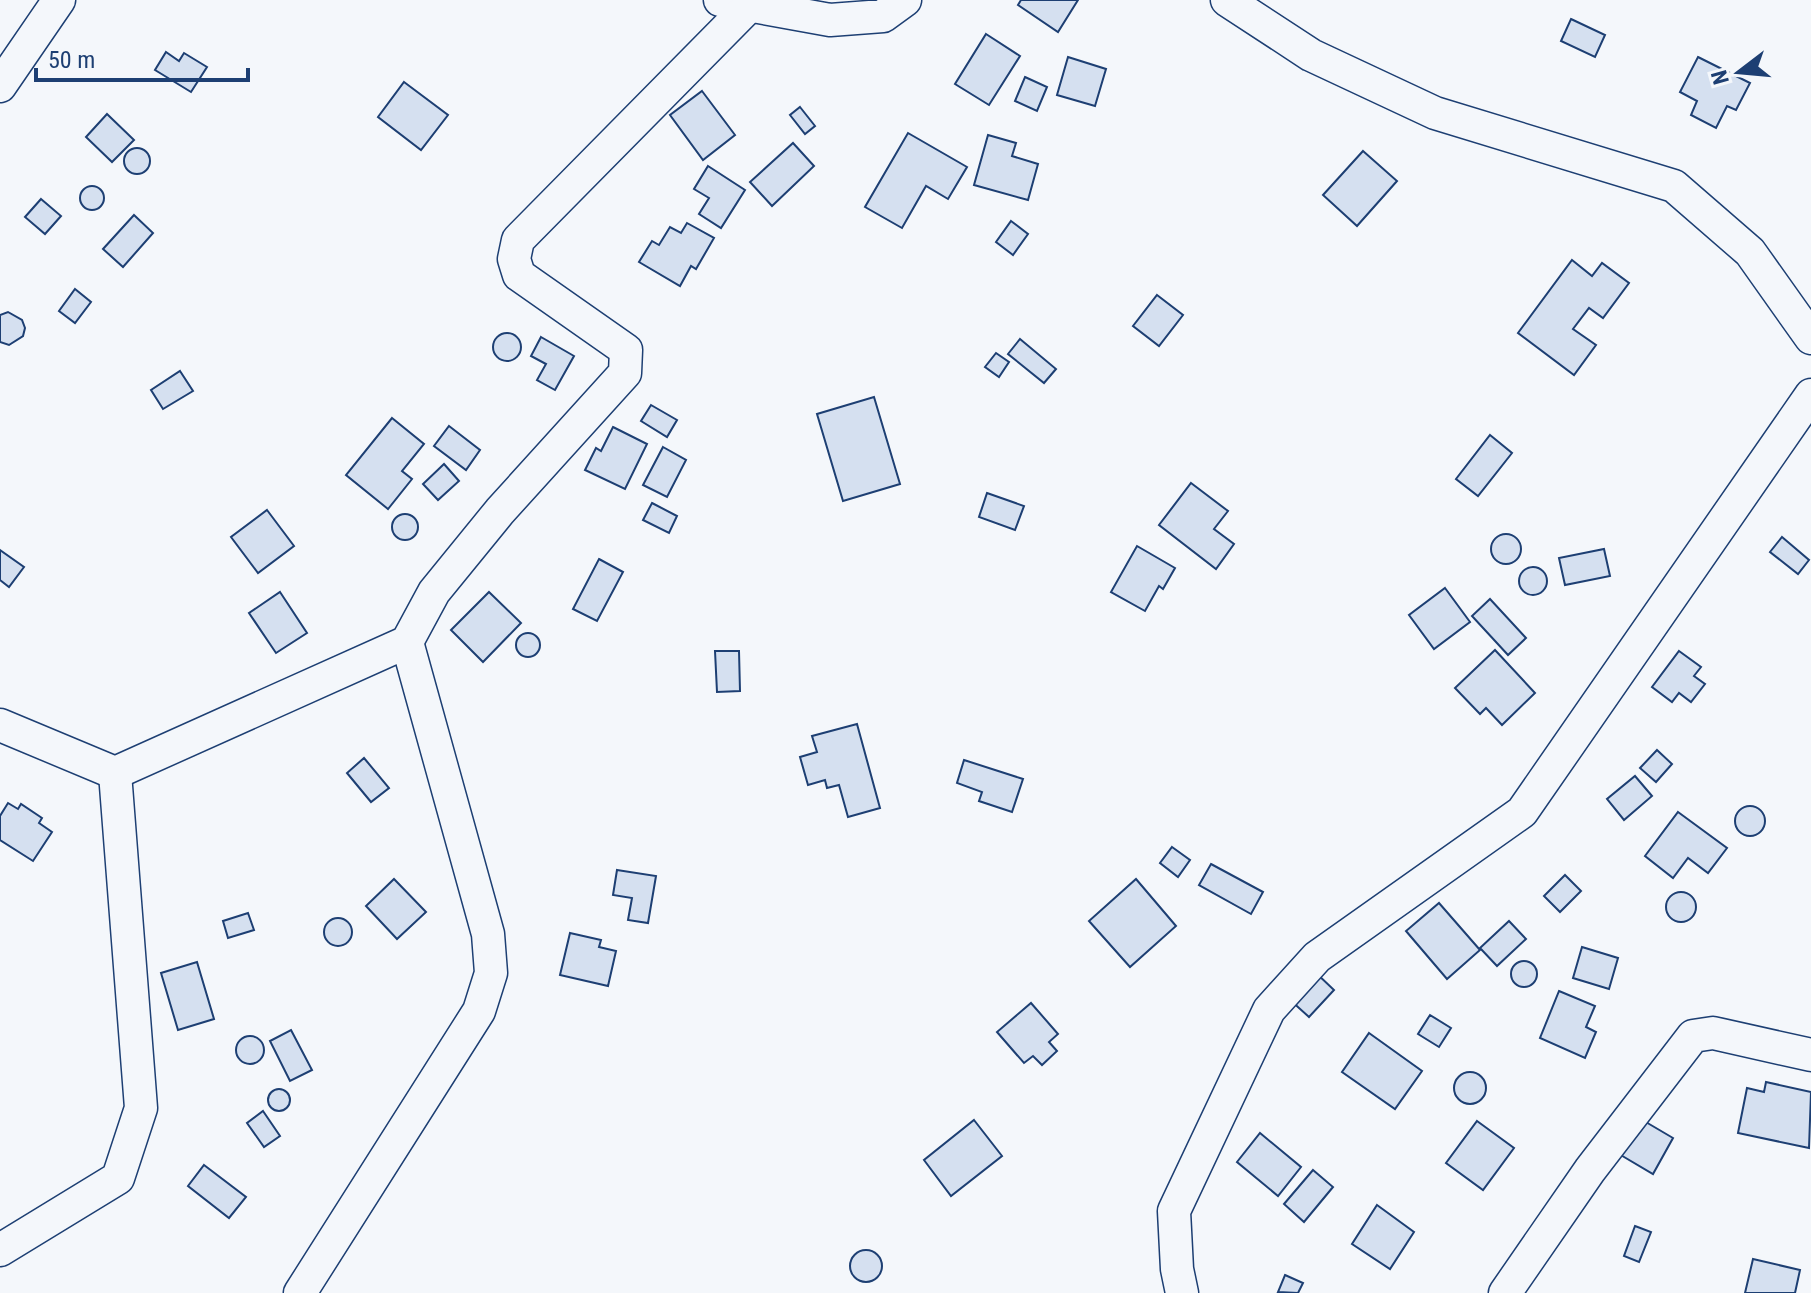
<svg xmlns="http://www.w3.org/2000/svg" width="1811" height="1293" font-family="'Roboto Condensed',sans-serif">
	<rect width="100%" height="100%" fill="#f4f7fb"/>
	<!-- building -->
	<g fill="#d5e0f0" stroke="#1d3f73" stroke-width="2">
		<path d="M1021,0H1078L1058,32L1018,5Z"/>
		<path d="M1571,19L1605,35L1595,57L1561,41Z"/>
		<path d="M986,34L1020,56L989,105L955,84Z"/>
		<path d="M166,52L179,61L184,53L207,67L191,92L155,70Z"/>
		<path d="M1068,57L1106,69L1095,106L1057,95Z"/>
		<path d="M1698,57L1750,83L1736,110L1727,106L1716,128L1691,115L1697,101L1680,92Z"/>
		<path d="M1025,77L1047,87L1037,111L1015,101Z"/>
		<path d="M404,82L448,115L421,150L378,117Z"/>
		<path d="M702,91L735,135L703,160L670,115Z"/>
		<path d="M800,107L815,126L805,134L790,115Z"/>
		<path d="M107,114L134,140L112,162L86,137Z"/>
		<path d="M908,133L967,167L948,199L926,186L902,228L865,207Z"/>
		<path d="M988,135L1016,143L1012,156L1038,164L1028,200L974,185Z"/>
		<path d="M793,143L814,166L772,206L750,182Z"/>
		<circle cx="137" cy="161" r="13"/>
		<path d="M1363,151L1397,181L1357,226L1323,195Z"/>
		<path d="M708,166L745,190L721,228L699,214L709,198L694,189Z"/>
		<circle cx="92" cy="198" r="12"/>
		<path d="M41,199L61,216L45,234L25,217Z"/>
		<path d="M134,215L153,233L123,267L103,249Z"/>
		<path d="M1011,221L1028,234L1013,255L996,242Z"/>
		<path d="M687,223L714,238L696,269L691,266L680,286L639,262L652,241L659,245L670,227L681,233Z"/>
		<path d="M1572,260L1592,276L1602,263L1629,283L1603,318L1589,308L1573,329L1596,345L1574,375L1518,333Z"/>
		<path d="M75,289L91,302L75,323L59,311Z"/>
		<path d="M1157,295L1183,315L1159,346L1133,326Z"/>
		<path d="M8,312L22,320L25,328L23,336L9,345L0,342V315Z"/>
		<circle cx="507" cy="347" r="14"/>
		<path d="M541,337L574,356L555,390L537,380L546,364L531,356Z"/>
		<path d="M1020,339L1056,369L1044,383L1008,354Z"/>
		<path d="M996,353L1009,362L999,377L985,367Z"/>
		<path d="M180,371L193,391L163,409L151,390Z"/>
		<path d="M874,397L900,484L843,501L817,414Z"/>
		<path d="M651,405L677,420L667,437L641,421Z"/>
		<path d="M392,418L424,444L402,471L412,479L388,509L346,475Z"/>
		<path d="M449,426L480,450L466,470L434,446Z"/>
		<path d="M613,427L647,444L625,489L585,470L596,448L601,451Z"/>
		<path d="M1490,435L1512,453L1478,496L1456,479Z"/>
		<path d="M663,447L686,460L667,497L643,485Z"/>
		<path d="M444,464L459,481L438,500L423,484Z"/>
		<path d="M1191,483L1228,511L1214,529L1234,544L1216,569L1159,525Z"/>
		<path d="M987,493L1024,506L1015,530L979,517Z"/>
		<path d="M652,503L677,516L669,533L643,520Z"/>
		<path d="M267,510L294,546L258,573L231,537Z"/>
		<circle cx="405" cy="527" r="13"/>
		<circle cx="1506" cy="549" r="15"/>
		<path d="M1782,537L1809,560L1798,574L1770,552Z"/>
		<path d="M1137,546L1175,568L1163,589L1159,586L1145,611L1111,592Z"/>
		<path d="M1604,549L1610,576L1565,585L1559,558Z"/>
		<path d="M0,550L24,567L9,587L0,580Z"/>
		<path d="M599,559L623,572L597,621L573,609Z"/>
		<circle cx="1533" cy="581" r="14"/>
		<path d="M1445,588L1470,622L1434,649L1409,615Z"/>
		<path d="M280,592L307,633L276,653L249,613Z"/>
		<path d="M489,592L521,623L483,662L451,630Z"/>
		<path d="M1490,599L1526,638L1508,655L1472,616Z"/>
		<circle cx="528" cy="645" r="12"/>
		<path d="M1495,650L1535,693L1502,725L1486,708L1480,714L1455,688Z"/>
		<path d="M715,651H739L740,691L717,692Z"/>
		<path d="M1679,651L1701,667L1694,676L1705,684L1691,702L1679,693L1672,702L1652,687Z"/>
		<path d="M857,724L880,808L848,817L839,785L827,788L825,780L808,785L800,757L817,752L812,736Z"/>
		<path d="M1657,750L1672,764L1656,782L1640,768Z"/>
		<path d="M364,758L389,788L371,802L347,773Z"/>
		<path d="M964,760L1023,779L1012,812L979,801L982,792L957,783Z"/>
		<path d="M1635,776L1652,796L1624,820L1607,799Z"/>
		<path d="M8,803L18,809L21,804L42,818L39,823L52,832L33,861L0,840V816Z"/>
		<circle cx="1750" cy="821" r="15"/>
		<path d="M1678,812L1727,848L1708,873L1688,858L1673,878L1645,856Z"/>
		<path d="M1172,847L1190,860L1178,877L1160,863Z"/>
		<path d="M1211,864L1263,892L1251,914L1199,885Z"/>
		<path d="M617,870L656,876L648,923L628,920L632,898L613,895Z"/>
		<path d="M1565,875L1581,891L1560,912L1544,896Z"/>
		<path d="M394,879L426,912L397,939L366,906Z"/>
		<path d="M1136,879L1176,926L1130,967L1089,921Z"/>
		<circle cx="1681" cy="907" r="15"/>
		<path d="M1439,903L1480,950L1447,979L1406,931Z"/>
		<path d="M248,913L254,930L228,938L223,921Z"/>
		<circle cx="338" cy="932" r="14"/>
		<path d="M1509,921L1526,939L1497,966L1480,948Z"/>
		<path d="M570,933L601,940L599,947L616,951L608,986L560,975Z"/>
		<path d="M1582,947L1618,958L1609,989L1573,978Z"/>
		<circle cx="1524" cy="974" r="13"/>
		<path d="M197,962L214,1019L178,1030L161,973Z"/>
		<path d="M1314,971L1334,990L1309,1017L1289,999Z"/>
		<path d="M1559,991L1595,1006L1586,1027L1596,1032L1585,1058L1540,1038Z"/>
		<path d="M1031,1003L1058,1034L1049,1042L1057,1051L1042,1065L1033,1056L1024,1063L997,1032Z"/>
		<path d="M1430,1015L1451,1028L1439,1047L1418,1034Z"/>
		<path d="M291,1030L312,1070L290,1081L270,1041Z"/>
		<path d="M1369,1033L1422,1071L1395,1109L1342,1072Z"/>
		<circle cx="250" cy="1050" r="14"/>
		<circle cx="1470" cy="1088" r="16"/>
		<path d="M1766,1082L1811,1092L1809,1148L1738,1133L1747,1088L1764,1092Z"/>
		<circle cx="279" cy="1100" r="11"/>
		<path d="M263,1111L280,1136L264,1147L247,1123Z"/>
		<path d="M1639,1118L1673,1138L1653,1174L1619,1154Z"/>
		<path d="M974,1120L1002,1156L951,1196L924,1160Z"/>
		<path d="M1477,1121L1514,1148L1483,1190L1446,1163Z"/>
		<path d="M1260,1133L1301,1167L1278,1196L1237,1162Z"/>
		<path d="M204,1165L246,1197L229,1218L188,1186Z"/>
		<path d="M1313,1170L1333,1187L1304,1222L1284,1204Z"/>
		<path d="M1377,1205L1414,1232L1390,1269L1352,1244Z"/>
		<path d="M1635,1226L1651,1232L1639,1262L1624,1256Z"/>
		<circle cx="866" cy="1266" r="16"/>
		<path d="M1753,1259L1800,1270L1795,1293H1745Z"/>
		<path d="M1285,1275L1303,1283L1298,1293L1278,1292Z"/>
	</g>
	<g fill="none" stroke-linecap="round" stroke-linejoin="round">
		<!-- minor casing -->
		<g stroke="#1d3f73" stroke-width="35">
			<g id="minor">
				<path d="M720,0L830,20L883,16L905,0"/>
				<path d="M1227,0L1311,55L1435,113L1674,186L1750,252L1811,338"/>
				<path d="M0,86L59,0"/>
				<path d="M0,725L115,773L407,642L434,592L500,511L625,373L626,350L519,275L514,259L518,240L752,3"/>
				<path d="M0,1250L118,1178L141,1108L115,773"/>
				<path d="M300,1293L479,1011L491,973L488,934L407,642"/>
				<path d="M1182,1293L1177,1269L1174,1211L1269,1010L1317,957L1522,812L1811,395"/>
				<path d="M1505,1293L1590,1170L1693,1036L1713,1033L1811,1055"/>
			</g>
		</g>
		<!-- minor -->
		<use href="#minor" stroke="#f4f7fb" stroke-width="32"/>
	</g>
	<!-- north arrow -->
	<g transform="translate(1739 72) rotate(254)" stroke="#f4f7fb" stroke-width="6" paint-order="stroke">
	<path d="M0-6L14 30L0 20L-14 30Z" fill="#1d3f73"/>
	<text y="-12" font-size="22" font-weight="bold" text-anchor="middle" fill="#1d3f73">N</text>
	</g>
	<!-- scale -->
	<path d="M36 68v12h212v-12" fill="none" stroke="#1d3f73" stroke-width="4"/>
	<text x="48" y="68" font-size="24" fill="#1d3f73" stroke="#f4f7fb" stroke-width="6" paint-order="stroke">50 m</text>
</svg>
